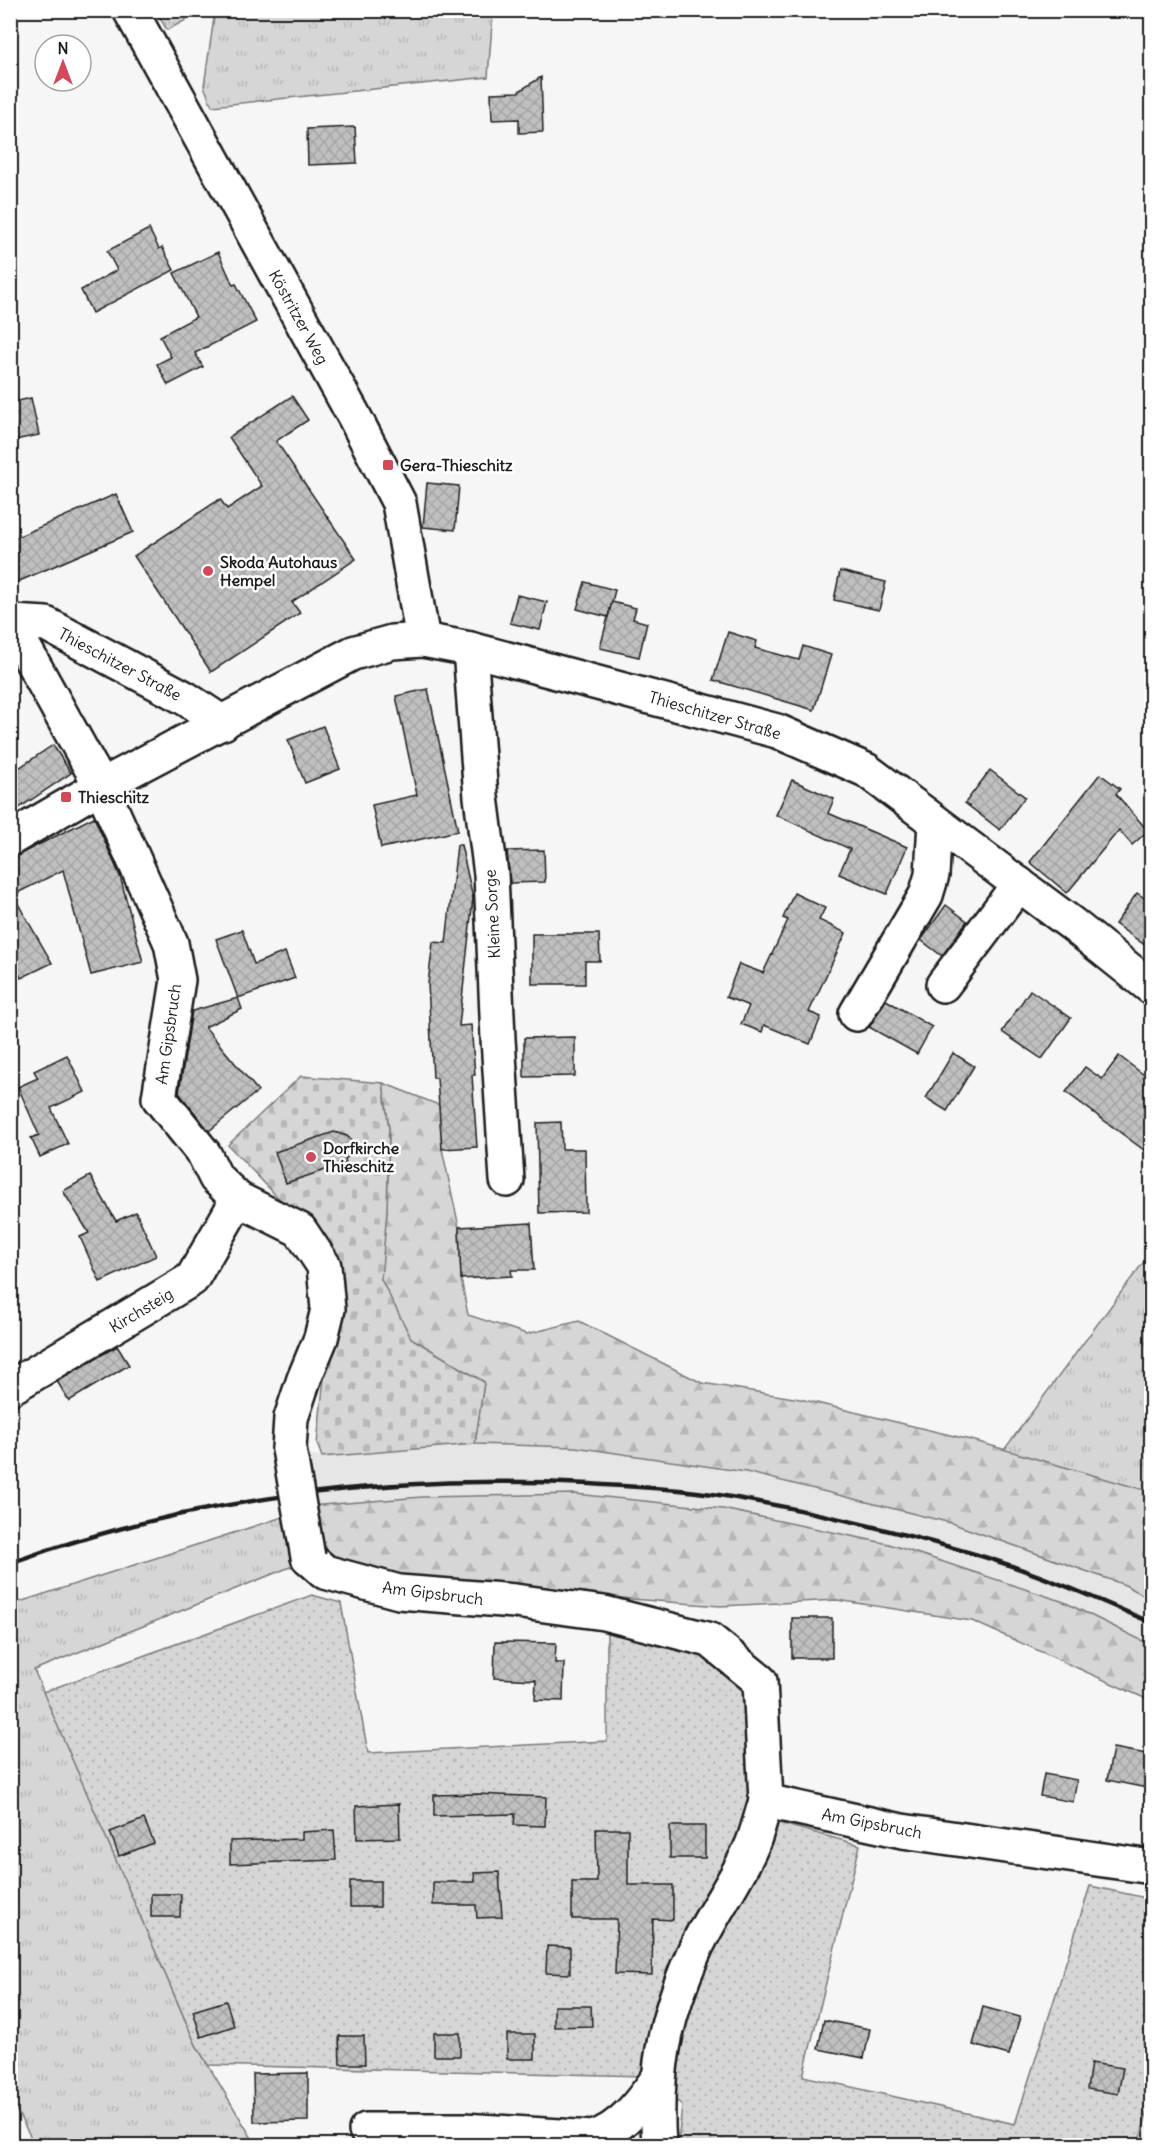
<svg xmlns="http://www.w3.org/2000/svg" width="1162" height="2156" font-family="Delius,sans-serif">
	<defs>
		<pattern id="grass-tufts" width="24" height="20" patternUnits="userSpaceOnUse" patternTransform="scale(1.5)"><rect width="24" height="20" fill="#d6d6d6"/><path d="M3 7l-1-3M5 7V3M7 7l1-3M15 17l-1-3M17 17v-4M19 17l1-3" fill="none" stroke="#b7b7b7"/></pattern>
		<pattern id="forest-firs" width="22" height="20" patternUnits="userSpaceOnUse" patternTransform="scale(1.5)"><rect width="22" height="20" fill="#d6d6d6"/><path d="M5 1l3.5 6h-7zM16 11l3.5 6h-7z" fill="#b7b7b7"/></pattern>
		<pattern id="cemetery-stones" width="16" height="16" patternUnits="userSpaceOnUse" patternTransform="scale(1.5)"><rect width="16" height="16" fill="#d6d6d6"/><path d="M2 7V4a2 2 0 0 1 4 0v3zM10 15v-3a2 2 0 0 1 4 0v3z" fill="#b7b7b7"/></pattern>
		<pattern id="park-dots" width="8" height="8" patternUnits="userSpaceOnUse" patternTransform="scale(1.5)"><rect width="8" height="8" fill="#d6d6d6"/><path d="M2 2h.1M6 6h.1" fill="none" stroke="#b7b7b7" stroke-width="1.8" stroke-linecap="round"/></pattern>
		<pattern id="building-cross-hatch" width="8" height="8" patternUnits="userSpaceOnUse" patternTransform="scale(1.5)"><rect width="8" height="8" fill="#c0c0c0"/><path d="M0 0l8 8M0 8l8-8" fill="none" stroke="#a4a4a4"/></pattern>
	</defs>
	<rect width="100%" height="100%" fill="#f6f6f6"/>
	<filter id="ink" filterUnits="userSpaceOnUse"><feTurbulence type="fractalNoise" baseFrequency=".0167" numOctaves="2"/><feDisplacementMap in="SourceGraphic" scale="12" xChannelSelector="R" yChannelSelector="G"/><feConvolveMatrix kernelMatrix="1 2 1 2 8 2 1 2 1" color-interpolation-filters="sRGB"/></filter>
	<g filter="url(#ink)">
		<!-- built -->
		<path fill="#e6e6e6" d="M475,1444L575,1447L746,1472L951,1523L1125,1585L1151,1599V1645L1064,1602L889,1544L723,1509L422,1497L309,1506L302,1455L322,1457Z"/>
		<!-- grass -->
		<g fill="url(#grass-tufts)" stroke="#797979" stroke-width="1.5">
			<path d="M156,11H188L186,20L167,30Z"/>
			<path d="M215,11H493L488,77L212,106L204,86Z"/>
			<path d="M1151,1252V1492L1004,1450Z"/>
			<path d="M289,1515L305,1561L34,1670L196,2045L256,2145H35L11,2100L10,1605Z"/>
		</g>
		<!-- forest -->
		<g fill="url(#forest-firs)" stroke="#797979" stroke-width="1.5">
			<path d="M383,1083L439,1105L442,1149L459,1227L461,1279L468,1315L527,1334L579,1321L702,1383L800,1399L975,1441L1151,1492V1599L1125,1585L951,1523L746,1472L575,1447L475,1444L484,1382L411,1338L380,1279L387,1211L389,1129Z"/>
			<path d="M575,1494L723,1509L889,1544L1064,1602L1151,1645V1701L972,1621L837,1600L720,1606L631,1599L482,1581L362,1574L317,1545L309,1506L422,1497Z"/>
		</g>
		<!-- cemetery -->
		<path fill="url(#cemetery-stones)" stroke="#797979" stroke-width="1.5" d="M301,1076L383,1083L389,1129L387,1211L381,1279L411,1338L484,1382L475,1444L322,1457L317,1444L332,1301L307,1228L228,1145Z"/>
		<!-- park -->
		<path fill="url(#park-dots)" stroke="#797979" stroke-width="1.5" d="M312,1595L341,1603L368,1753L607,1741V1630L695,1644L748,1686L749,1815L860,1845L803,2076L1015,2124L1090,1886L1151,1899V2099L1138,2145H678L682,2105L645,2076L208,2065L196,2045L43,1692Z"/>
		<!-- building -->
		<g fill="url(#building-cross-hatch)" stroke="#1c1c1c" stroke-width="1.5">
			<path d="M541,77L543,132L519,133V119L492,120L491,93L518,92Z"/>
			<path d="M355,127L357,163L308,165L307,129Z"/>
			<path d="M149,229L159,249L162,247L174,270L92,313L81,290L117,270L107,251Z"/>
			<path d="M218,252L233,285L236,284L256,322L195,353L203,367L168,385L157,364L171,357L160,336L196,317L174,273Z"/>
			<path d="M292,396L308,420L276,441L356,559L292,602L300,613L211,672L134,556L220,499L227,509L262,486L229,437Z"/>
			<path d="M31,398L39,435L10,441V403Z"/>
			<path d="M427,483L459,486L455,530L423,527Z"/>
			<path d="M116,494L133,532L10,585V540Z"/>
			<path d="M840,571L886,582L879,610L834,600Z"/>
			<path d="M585,582L615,590L608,617L577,609Z"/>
			<path d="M517,595L547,602L540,630L510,623Z"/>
			<path d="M612,602L636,608L633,619L647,623L639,657L600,648Z"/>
			<path d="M728,632L757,641L755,648L799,660L803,646L831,655L814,710L713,680Z"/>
			<path d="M428,689L458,831L381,848L372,805L417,795L396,696Z"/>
			<path d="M323,726L340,769L305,783L288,740Z"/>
			<path d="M53,745L71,773L10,814V774Z"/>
			<path d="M990,770L1025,797L1000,830L965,803Z"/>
			<path d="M1100,774L1120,789L1116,794L1148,831L1132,845L1119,830L1067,893L1030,862Z"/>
			<path d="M792,780L834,799L828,813L907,847L887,894L839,874L850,849L776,815Z"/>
			<path d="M94,817L120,876L143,962L91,975L63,870L13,895L52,963L21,978L10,957V859Z"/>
			<path d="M457,845H461L473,898L459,1026L471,1025L475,1075H472L477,1147L442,1149L437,1078H433L428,984L433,942L446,943Z"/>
			<path d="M544,850L545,882L510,883L507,851Z"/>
			<path d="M794,893L825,908L819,920L846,933L809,1012L821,1017L810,1044L764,1025L762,1032L741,1024L749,1006L726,997L739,964L763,973L788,920L783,918Z"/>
			<path d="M1137,893L1152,903V950L1115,924Z"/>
			<path d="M946,905L967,921L942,956L921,940Z"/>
			<path d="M242,930L254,964L285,952L295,978L238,998L242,1009L205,1027L258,1091L209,1131L179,1093L192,1011L238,998L216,939Z"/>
			<path d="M532,934H599L600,961H585V984H532Z"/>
			<path d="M1030,990L1071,1018L1042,1059L1002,1032Z"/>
			<path d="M886,1000L932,1027L917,1054L869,1027Z"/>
			<path d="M575,1037V1076L524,1077V1038Z"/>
			<path d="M953,1053L974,1066L947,1111L926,1098Z"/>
			<path d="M67,1055L85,1092L51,1108L68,1144L40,1157L31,1138L39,1135L18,1087L38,1078L34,1071Z"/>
			<path d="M1119,1056L1152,1081V1156L1066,1092L1085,1067L1102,1079Z"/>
			<path d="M561,1122L562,1149H585L586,1212L539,1213L537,1123Z"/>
			<path d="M334,1132L347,1136L352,1141L353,1153L345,1159L346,1163L286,1183L275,1152Z"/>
			<path d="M90,1176L116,1221L136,1212L156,1256L100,1282L80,1237L89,1233L63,1191Z"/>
			<path d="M531,1223L534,1270H511L512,1276L461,1279L459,1227Z"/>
			<path d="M117,1346L129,1365L69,1401L57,1381Z"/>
			<rect x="792" y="1618" width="40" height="40"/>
			<path d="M495,1642L556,1643L555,1663H564L563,1701L535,1700L536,1680L494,1678Z"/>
			<path d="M1113,1748L1152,1755V1789L1107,1780Z"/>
			<path d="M1044,1774L1077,1780L1073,1802L1040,1796Z"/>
			<path d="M434,1795L477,1794L546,1797L545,1826L514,1825L515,1814L434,1816Z"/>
			<path d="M399,1804L400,1838L357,1839L356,1806Z"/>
			<path d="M144,1819L154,1843L119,1856L110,1832Z"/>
			<rect x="670" y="1826" width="35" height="32"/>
			<path d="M596,1829H628V1885H673V1920L653,1919L652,1975L615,1974L617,1919H572V1882H597Z"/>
			<path d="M334,1830L336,1860L230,1864V1841L302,1839V1832Z"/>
			<path d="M499,1872L502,1917L477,1918L476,1905H433V1882H475L474,1873Z"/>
			<rect x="350" y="1881" width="30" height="26"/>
			<path d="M151,1894H181L180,1917H151Z"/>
			<path d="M547,1946L570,1947V1974L546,1973Z"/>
			<path d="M226,2001L234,2026L201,2037L193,2011Z"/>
			<path d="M554,2006H591L592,2026L554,2027Z"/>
			<path d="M983,2007L1020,2017L1009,2055L973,2045Z"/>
			<path d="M824,2020L870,2029L864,2058L818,2049Z"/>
			<rect x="434" y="2033" width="26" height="23"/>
			<rect x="507" y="2034" width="28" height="25"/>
			<path d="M339,2036H364L365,2064H340Z"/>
			<path d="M1091,2063L1123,2068L1118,2094L1087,2089Z"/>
			<path d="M308,2073V2121L254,2122L253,2074Z"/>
		</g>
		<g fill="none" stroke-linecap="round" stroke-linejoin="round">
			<!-- minor casing -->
			<g stroke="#1c1c1c" stroke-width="38">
				<g id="minor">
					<path d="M10,622L101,786L171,943L178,980L159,1098L204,1154L216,1178L238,1199L300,1230L324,1266L328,1309L321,1338L304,1379L291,1418L289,1449"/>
					<path d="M12,622L46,624L185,698L223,723"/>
					<path d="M470,649L481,797L491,874L498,1039L507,1180"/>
					<path d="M943,985L1019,884"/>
					<path d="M856,1014L926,895L932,875L935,822"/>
					<path d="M10,1388L192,1279L238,1199"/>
					<path d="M308,1557L325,1572L399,1592L515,1601L604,1613L710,1640L760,1681L766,1801L902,1831L1152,1867"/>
					<path d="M366,2130H463L593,2138C623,2128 641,2102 659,2077"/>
					<path d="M659,2146C654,2072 664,2021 693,1954C710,1916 736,1882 752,1845C758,1831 761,1815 766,1801"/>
				</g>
			</g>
			<!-- major casing -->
			<g stroke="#1c1c1c" stroke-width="38">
				<g id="major">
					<path d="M130,10L354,416L399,503L423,640"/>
					<path d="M10,839L101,786L353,653L392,642L423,640L470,649L777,731L866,770L1072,924L1152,988"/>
				</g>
			</g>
			<!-- minor -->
			<use href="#minor" stroke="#fff" stroke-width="33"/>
			<!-- major -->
			<use href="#major" stroke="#fff" stroke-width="33"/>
			<!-- rail -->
			<path stroke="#1c1c1c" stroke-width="4.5" d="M10,1563C194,1496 395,1474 590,1484C632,1487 676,1488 719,1495C804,1509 888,1529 971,1553C1033,1571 1093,1597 1152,1623"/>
			<!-- minor-bridge casing -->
			<g stroke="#1c1c1c" stroke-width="38" stroke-linecap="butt">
				<path id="minor-bridge" d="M289,1449L308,1557"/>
			</g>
			<!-- minor-bridge -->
			<use href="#minor-bridge" stroke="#fff" stroke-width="33"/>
		</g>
	</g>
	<!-- markers -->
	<g fill="#d1495b" stroke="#fff" stroke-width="2">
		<rect x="382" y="459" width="12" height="12" rx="3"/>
		<circle cx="208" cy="571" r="6"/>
		<rect x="60" y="791" width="12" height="12" rx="3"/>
		<circle cx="311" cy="1157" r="6"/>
	</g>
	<g text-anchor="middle" stroke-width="5" stroke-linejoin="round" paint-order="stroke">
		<!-- street labels -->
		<g font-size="16" fill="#1c1c1c" stroke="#fff">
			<text transform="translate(299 317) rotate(61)" y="6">Köstritzer Weg</text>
			<text transform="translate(120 664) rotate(28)" y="6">Thieschitzer Straße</text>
			<text transform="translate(715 715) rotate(16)" y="6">Thieschitzer Straße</text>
			<text transform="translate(492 914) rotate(-93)" y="6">Kleine Sorge</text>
			<text transform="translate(168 1034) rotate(-82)" y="6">Am Gipsbruch</text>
			<text transform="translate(141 1310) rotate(-31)" y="6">Kirchsteig</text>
			<text transform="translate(433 1593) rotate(7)" y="6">Am Gipsbruch</text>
			<text transform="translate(872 1823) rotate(11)" y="6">Am Gipsbruch</text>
		</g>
		<!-- poi labels -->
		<g font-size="16" font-weight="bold" fill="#1c1c1c" stroke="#fff" text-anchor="start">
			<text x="400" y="471">Gera-Thieschitz</text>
			<text x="220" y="568">Skoda Autohaus<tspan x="220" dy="18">Hempel</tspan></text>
			<text x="78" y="803">Thieschitz</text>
			<text x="323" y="1154">Dorfkirche<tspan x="323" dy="18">Thieschitz</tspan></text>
		</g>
	</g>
	<!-- margin -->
	<rect width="1162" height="2156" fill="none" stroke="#fff" stroke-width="36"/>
	<rect x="18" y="18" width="1126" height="2120" fill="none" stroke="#1c1c1c" stroke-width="2" filter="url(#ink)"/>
	<!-- north arrow -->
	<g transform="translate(63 63)"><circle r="28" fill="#ffffff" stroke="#a4a4a4" stroke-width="1.5"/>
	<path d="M0-4.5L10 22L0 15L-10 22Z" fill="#d1495b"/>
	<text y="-9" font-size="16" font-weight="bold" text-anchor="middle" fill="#1c1c1c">N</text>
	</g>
</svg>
